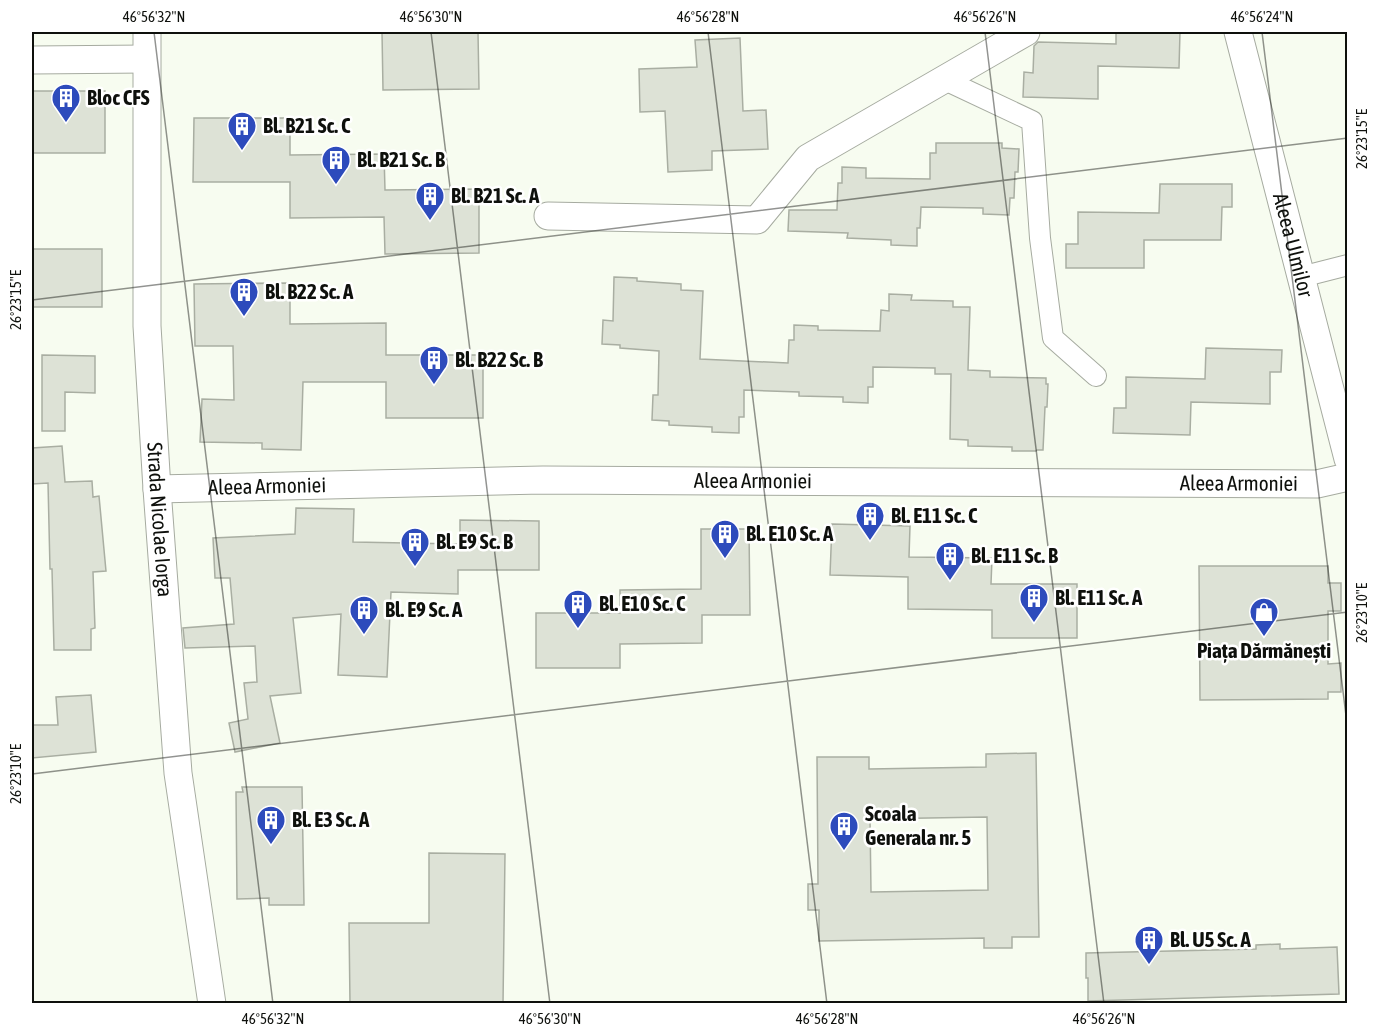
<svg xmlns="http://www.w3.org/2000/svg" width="1379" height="1035" font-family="'Asap Condensed',sans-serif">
	<rect width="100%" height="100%" fill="#f7fcf0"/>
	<!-- building -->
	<g fill="#dde2d6" stroke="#a9aea2" stroke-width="1.5" fill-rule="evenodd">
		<path d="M382,32H478L479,89L383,90Z"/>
		<path d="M1116,32H1180L1179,68L1098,66V99L1023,97L1024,72L1033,73L1034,46L1038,42L1116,44Z"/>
		<path d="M740,38L743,111L766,110L768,149L712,151V170L668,172L665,111L640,112L639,69L697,67L695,40Z"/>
		<rect x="32" y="91" width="73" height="62"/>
		<path d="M194,118H290V155L384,154L385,190L479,189V253L385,254L384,217L290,218V182H193Z"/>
		<path d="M936,143H1002V148L1019,149L1018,172H1015L1014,198H1010L1009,215L983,214V208L921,207L920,228H917V246L891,245V240L847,238L848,233L788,231L789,210H837L838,183H842V167L866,168V178L930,179V153H936Z"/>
		<path d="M1160,184H1232V207H1222L1221,240H1144V268H1066V244H1078V212L1159,213Z"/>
		<rect x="32" y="249" width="70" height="58"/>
		<path d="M614,277L637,278V281L681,284V290L703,291L700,359L788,363L789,340H794V325L818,326V330L880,331L881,310L889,311V294L912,295L911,300L953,301V307H970L968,370L990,371V377L1046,378V384H1048L1047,407H1045L1043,450H1037L1036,451H1012V447L968,446V440L950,439L951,374H935V368L873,367V387H868V403L843,402V397L799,396V392L744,390V417H739V433L712,432V427L669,425V421L652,420L653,395H658L659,351L620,348V345L602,344L603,320L613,321Z"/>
		<path d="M290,283V324L386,323V355H483V418H386V382H303L301,450L262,449V443L200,442L202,399L234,400L233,346H195L194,284Z"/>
		<path d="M1206,348L1282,350L1281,372H1270V404L1191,402L1190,435L1113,433L1114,408H1126V377L1205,379Z"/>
		<path d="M42,355L95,356V393L65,392V431H42Z"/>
		<path d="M62,446L65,482L92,481L93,497L99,496L106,571L93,572L95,628L91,629V650H54L52,569H50L48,483L32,484V448Z"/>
		<path d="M296,508L354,509L353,542L460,544V520L539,521V570H458V594L391,592L387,677L338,675L341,614L293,618L301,693L270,696L280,743L235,752L229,723L248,719L244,683L257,682L255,646L185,648L183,628L234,624L230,578H215L213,538L295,534Z"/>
		<path d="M832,524L910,526L909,557L992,558L991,584H1077V638H992V610L908,609V577L830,575Z"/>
		<path d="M701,529H749L750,615H702V643L620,644V668H536V613H620V590L701,589Z"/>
		<path d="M1199,566H1328V583H1341V611H1328V664L1341,663V692H1328V699L1200,700Z"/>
		<path d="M91,695L96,752L32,758V725H58L56,697Z"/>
		<path d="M1036,753L1039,937H1012V948H984V938L819,941V910H808V884H818L817,757H869V769L986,767V754ZM987,817L988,890L871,892L870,819Z"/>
		<path d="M242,787H302L304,905H269V898L237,899L236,792H243Z"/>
		<path d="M429,853L505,854L503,1004H350L349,923H429Z"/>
		<path d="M1280,944V949L1337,947L1339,994L1088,1001V978H1086V953L1256,949V945Z"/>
	</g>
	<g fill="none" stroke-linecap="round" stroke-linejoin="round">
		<!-- pedestrian casing -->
		<g stroke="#a6aba0" stroke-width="22">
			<g id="pedestrian">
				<path d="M945,80L1032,121L1040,238L1053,338L1096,376"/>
				<path d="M1301,277L1348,265"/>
			</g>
		</g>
		<!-- minor casing -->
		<g stroke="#a6aba0" stroke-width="29">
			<g id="minor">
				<path id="s1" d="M147,32V326L157,489L178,773L212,1004"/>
				<path id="s2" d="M1238,32L1348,459"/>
				<path d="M32,60L146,59"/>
				<path d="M548,216L757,220L808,158L1026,32"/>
				<path id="s3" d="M157,489L543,480L1317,484L1348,477"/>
			</g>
		</g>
		<!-- pedestrian -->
		<use href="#pedestrian" stroke="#fff" stroke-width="20"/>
		<!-- minor -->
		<use href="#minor" stroke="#fff" stroke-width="27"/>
	</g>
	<!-- ticks -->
	<path fill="none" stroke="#0e100c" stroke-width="1.5" stroke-opacity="0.45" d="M154,32L273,1004M431,32L550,1004M708,32L827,1004M985,32L1104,1004M1262,32L1348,732M32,300L1348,138M32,774L1348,612"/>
	<!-- icons -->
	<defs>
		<g id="building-pin" transform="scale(1.5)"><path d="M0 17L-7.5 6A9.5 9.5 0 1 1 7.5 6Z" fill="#2d4bbc" stroke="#fff"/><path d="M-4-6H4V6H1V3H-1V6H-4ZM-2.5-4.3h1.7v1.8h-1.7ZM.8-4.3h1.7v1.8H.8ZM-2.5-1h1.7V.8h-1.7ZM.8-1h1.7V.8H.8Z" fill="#fff"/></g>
		<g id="shop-pin" transform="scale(1.5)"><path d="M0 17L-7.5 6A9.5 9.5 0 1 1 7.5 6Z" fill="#2d4bbc" stroke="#fff"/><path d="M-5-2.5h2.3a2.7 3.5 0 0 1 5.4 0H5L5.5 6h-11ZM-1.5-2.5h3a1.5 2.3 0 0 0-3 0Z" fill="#fff"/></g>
	</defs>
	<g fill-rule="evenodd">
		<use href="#building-pin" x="66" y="98"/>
		<use href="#building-pin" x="242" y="126"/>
		<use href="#building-pin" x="336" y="160"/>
		<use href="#building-pin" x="430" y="196"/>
		<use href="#building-pin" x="244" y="292"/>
		<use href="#building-pin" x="434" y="360"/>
		<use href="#building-pin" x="870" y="516"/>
		<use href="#building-pin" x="725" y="534"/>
		<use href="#building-pin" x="415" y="542"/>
		<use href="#building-pin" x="950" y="556"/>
		<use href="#building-pin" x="1034" y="598"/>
		<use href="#building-pin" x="578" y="604"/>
		<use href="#building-pin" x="364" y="610"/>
		<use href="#shop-pin" x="1264" y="612"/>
		<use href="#building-pin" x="271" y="820"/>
		<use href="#building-pin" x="844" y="826"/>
		<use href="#building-pin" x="1149" y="940"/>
	</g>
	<g text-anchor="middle" stroke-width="5" stroke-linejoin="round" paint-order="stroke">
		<!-- poi labels -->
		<g font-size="21" font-weight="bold" fill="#0e100c" stroke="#fff" text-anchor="start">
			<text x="87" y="105">Bloc CFS</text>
			<text x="263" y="133">Bl. B21 Sc. C</text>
			<text x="357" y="167">Bl. B21 Sc. B</text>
			<text x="451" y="203">Bl. B21 Sc. A</text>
			<text x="265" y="299">Bl. B22 Sc. A</text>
			<text x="455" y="367">Bl. B22 Sc. B</text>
			<text x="891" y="523">Bl. E11 Sc. C</text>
			<text x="746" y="541">Bl. E10 Sc. A</text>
			<text x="436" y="549">Bl. E9 Sc. B</text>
			<text x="971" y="563">Bl. E11 Sc. B</text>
			<text x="1055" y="605">Bl. E11 Sc. A</text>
			<text x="599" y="611">Bl. E10 Sc. C</text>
			<text x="385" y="617">Bl. E9 Sc. A</text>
			<text x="1264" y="658" text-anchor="middle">Piața Dărmănești</text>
			<text x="865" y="821">Scoala<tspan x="865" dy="24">Generala nr. 5</tspan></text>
			<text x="292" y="827">Bl. E3 Sc. A</text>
			<text x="1170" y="947">Bl. U5 Sc. A</text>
		</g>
		<!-- street labels -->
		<g font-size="21" fill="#0e100c" stroke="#fff">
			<text dy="7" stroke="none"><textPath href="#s2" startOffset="220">Aleea Ulmilor</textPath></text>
			<text dy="7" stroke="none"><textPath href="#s3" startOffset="596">Aleea Armoniei</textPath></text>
			<text dy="7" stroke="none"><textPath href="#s3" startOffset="1082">Aleea Armoniei</textPath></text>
			<text dy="7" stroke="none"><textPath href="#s3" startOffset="110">Aleea Armoniei</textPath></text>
			<text dy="7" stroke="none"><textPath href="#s1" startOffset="488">Strada Nicolae Iorga</textPath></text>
		</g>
	</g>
	<!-- border -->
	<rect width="1379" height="1035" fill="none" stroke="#ffffff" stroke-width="66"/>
	<rect x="33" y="33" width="1313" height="969" fill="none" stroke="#0e100c" stroke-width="2"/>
	<g font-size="15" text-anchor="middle" fill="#0e100c">
		<text x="154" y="22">46°56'32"N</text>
		<text x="431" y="22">46°56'30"N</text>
		<text x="708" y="22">46°56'28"N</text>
		<text x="985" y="22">46°56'26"N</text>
		<text x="1262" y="22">46°56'24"N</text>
		<text transform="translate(1362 139) rotate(-90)" y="5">26°23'15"E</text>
		<text transform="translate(16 300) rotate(-90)" y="5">26°23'15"E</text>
		<text transform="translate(1362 613) rotate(-90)" y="5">26°23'10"E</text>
		<text transform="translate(16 774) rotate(-90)" y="5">26°23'10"E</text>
		<text x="273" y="1024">46°56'32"N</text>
		<text x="550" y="1024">46°56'30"N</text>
		<text x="827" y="1024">46°56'28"N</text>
		<text x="1104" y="1024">46°56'26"N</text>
	</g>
</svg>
